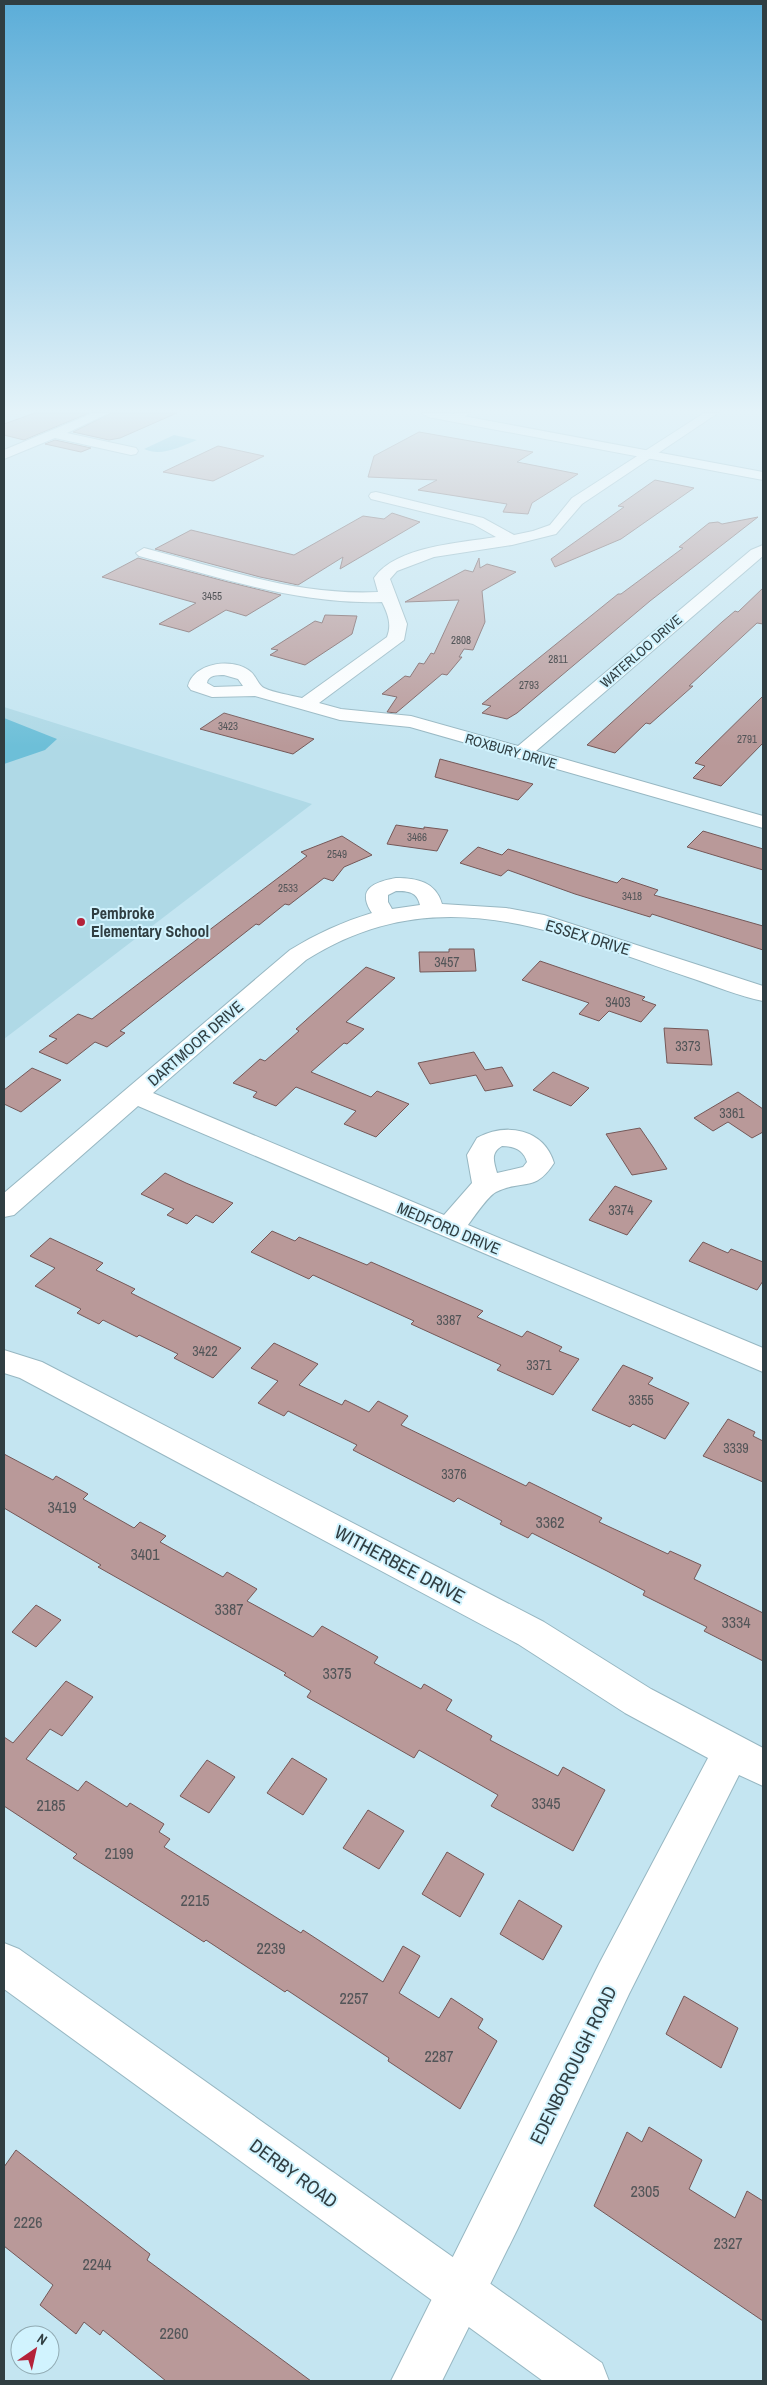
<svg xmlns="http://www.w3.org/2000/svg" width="767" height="2385" font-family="'Archivo Narrow',sans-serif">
	<rect width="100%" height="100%" fill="#c4e5f1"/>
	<!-- built -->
	<path fill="#afd9e6" d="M4,707L312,804L4,1039Z"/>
	<!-- green -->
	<g fill="#6dbfd8">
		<path d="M174,435L197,440C180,447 161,457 144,449Z"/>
		<path d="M4,718L57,739L45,750L4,764Z"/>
	</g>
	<!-- building -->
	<g fill="#b99999" stroke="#755858">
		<path d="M35,413H89L24,440L4,435V424Z"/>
		<path d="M111,413H177L120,438L109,440L73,432Z"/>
		<path d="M419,432L533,452L517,462L578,474L532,503L528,514L503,512L507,504L418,490L437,480L368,477L374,456Z"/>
		<path d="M55,440L91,448L81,452L45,444Z"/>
		<path d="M218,446L264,456L213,481L163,472Z"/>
		<path d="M655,480L694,488L621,539L555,567L551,559L624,507L618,506Z"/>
		<path d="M392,513L420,522L340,569L343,557L298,585L260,577L155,549L191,530L294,555L363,516L384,519Z"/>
		<path d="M758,517L650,601L517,713L507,719L482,713L491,706L482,704L618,594H621L683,548L679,547L709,523L718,522L722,524Z"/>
		<path d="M138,558L228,582L281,595L246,616L226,610L189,632L159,624L196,603L102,577Z"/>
		<path d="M479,558L480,568L487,564L516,572L482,591L485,622L473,650L464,649L459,657H462L447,675L442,674L396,713L387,712L397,697L382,694L405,676L410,677L419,663L424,664L431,653L434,654L459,600L405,602L465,570L473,572Z"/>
		<path d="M763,588V624L757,623L689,686H693L650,724L646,723L615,753L587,745L722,622L735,611L738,612Z"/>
		<path d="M325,615L357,616L352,634L305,665L270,655L278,650L271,649L315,621L322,623Z"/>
		<path d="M763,696V743L721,786L693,778L705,766L695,763Z"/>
		<path d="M224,713L314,739L293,754L200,729Z"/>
		<path d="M440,759L533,784L518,800L435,777Z"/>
		<path d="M396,825L424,829V827L448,830L437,851L387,844Z"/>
		<path d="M703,831L763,849V870L687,847Z"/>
		<path d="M342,836L372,855L344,867L333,881L324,878L289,905L285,904L259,925L256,924L120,1031L125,1033L107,1047L95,1042L67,1064L39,1052L57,1039L49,1036L78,1014L92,1019L307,856L301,852Z"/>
		<path d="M478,847L502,855L508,849L617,883L622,878L658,890L654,895L763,926V950L652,914L650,917L575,894L508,870L501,876L460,863Z"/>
		<path d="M449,949H474L476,971L420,972L419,952H449Z"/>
		<path d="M540,961L645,997L642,1000L656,1005L641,1022L609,1011L599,1021L579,1014L589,1003L522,980Z"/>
		<path d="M366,967L395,978L346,1022L364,1029L347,1044L344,1043L311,1072L371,1097L377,1091L409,1104L376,1137L344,1124L356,1111L296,1087L276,1106L253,1097L257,1092L233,1083L260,1059L265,1061L299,1031L296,1029Z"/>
		<path d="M664,1028L708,1030L712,1065L667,1063Z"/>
		<path d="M474,1052L485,1070L502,1067L513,1086L485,1091L476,1075L430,1084L418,1063Z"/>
		<path d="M32,1068L61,1080L21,1112L4,1104V1090Z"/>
		<path d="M553,1072L589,1088L571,1106L533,1090Z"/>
		<path d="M738,1092L763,1109V1132L752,1138L728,1122L713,1131L694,1118Z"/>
		<path d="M640,1128L653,1147L667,1169L632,1175L606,1134Z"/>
		<path d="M165,1173L186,1183L233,1203L213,1223L196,1215L187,1224L167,1215L174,1209L141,1194Z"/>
		<path d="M615,1186L652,1201L627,1235L589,1220Z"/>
		<path d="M272,1231L295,1241L299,1237L367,1265L371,1262L483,1311L477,1317L522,1337L527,1331L562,1347L559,1351L579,1359L553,1395L497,1370L501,1365L411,1324L414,1321L313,1275L309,1279L251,1252Z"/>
		<path d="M50,1238L103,1263L96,1270L135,1289L131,1293L241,1348L213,1378L174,1358L178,1354L139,1335L137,1337L103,1320L99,1324L77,1313L81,1309L35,1286L55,1268L30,1256Z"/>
		<path d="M703,1242L728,1253L731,1249L763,1262V1281L757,1290L689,1261Z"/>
		<path d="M274,1343L318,1364L299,1385L342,1405L345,1400L369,1412L378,1401L408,1416L401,1425L526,1486L529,1482L602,1518L599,1522L668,1554L670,1551L701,1565L694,1579L763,1613V1661L704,1631L707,1627L643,1595L645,1591L607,1571L532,1533L528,1538L500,1524L502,1521L458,1498L454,1502L353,1450L357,1445L288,1411L284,1416L258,1403L278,1381L251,1368Z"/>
		<path d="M623,1365L653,1378L648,1384L689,1403L665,1439L633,1424L630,1427L592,1410Z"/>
		<path d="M728,1419L755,1432L753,1436L763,1441V1482L703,1456Z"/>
		<path d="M4,1454L53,1480L56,1476L88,1494L83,1499L134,1528L140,1522L166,1536L160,1542L223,1577L227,1572L257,1589L247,1601L313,1637L322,1626L378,1657L374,1663L421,1689L424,1684L452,1700L446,1710L492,1736L490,1740L558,1776L563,1767L605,1790L573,1851L491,1806L498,1795L419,1750L414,1758L307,1697L311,1691L284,1675L286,1673L98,1567L101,1565L4,1508Z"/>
		<path d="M36,1605L61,1620L36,1647L12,1632Z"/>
		<path d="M66,1681L93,1697L62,1736L50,1729L26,1759L78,1791L86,1781L127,1807L130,1803L164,1824L159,1832L170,1839L164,1847L301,1933L303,1930L383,1982L403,1946L420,1956L399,1993L439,2018L451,1998L483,2019L478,2028L497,2041L460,2109L388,2061L389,2058L287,1990L285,1992L206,1940L204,1942L73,1858L77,1854L4,1806V1737L13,1743Z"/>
		<path d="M292,1758L327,1779L303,1815L267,1793Z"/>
		<path d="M207,1760L235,1777L209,1813L180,1796Z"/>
		<path d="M368,1810L404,1831L379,1869L343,1848Z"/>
		<path d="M447,1852L484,1874L460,1917L422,1894Z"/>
		<path d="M519,1900L562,1926L543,1960L500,1934Z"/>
		<path d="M684,1996L738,2028L721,2068L666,2034Z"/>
		<path d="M649,2127L702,2160L689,2189L735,2218L747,2191L763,2201V2321L594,2206L627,2132L642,2142Z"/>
		<path d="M16,2150L150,2254L147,2260L311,2381H166L103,2330L100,2335L84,2322L76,2334L40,2305L53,2285L4,2246V2167Z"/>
	</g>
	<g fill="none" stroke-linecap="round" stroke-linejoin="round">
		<!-- minor casing -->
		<g stroke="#97b7c2" stroke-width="2">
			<g id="minor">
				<path d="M93,413H109L67,433L136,448L138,451L136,454L131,455L55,438L4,459V450Z"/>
				<path d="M455,413H470L460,421H450L449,418Z"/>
				<path d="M704,413H718L582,504L556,534L512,545L434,557L397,571L390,579L407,624L404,640L319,703L341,709L411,716L518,746L751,550L763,545V556L536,751L763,816V828L410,727L340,720L255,696L212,697L191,690L188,686C194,662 234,657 251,672C256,676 258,685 264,688C274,693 290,695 302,698L387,637C392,625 388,614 382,602C298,605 219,577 139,556L136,553L144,548C221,568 297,596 378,592L374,578C396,546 460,543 496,537L473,524L371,499L369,496L371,493L376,492L483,518L514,535L533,531L550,525L572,498ZM224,675L238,679L243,686L214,687L207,683C208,675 217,675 224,675Z"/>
				<path d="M396,878C417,878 436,882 442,904L506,908L544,915L763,986V1001C739,996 715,986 691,978C558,933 439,876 306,960L153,1093L444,1215L472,1183L467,1155L477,1138C506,1122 544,1129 554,1163C535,1193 522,1179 496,1192C488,1196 474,1217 468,1225L763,1348V1372L138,1106L14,1215L4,1217V1193L290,950C316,934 342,922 372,913C356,889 374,882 396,878ZM396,891C409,891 417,892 420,905L392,909L388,902V895ZM502,1146C514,1146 524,1150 527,1162L523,1167L497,1173C494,1162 490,1153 502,1146Z"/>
				<path d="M4,1350L42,1362L544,1622L651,1689L763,1748V1786L739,1775L629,1994L518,2228L442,2381H391L599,1964L708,1758L625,1713L518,1644L20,1378L4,1373Z"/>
			</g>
		</g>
		<!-- tertiary casing -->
		<g stroke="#97b7c2" stroke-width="2">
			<path id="tertiary" d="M4,1943L19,1949L602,2363L609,2381H543L4,1989Z"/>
		</g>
		<!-- primary casing -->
		<g stroke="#97b7c2" stroke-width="2">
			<path id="primary" d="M422,413H447L763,472V480L428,417Z"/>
		</g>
		<!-- minor -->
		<use href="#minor" fill="#fff" fill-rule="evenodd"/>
		<!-- tertiary -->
		<use href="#tertiary" fill="#fff" fill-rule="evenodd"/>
		<!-- primary -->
		<use href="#primary" fill="#fff" fill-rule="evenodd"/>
	</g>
	<!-- sky -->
	<linearGradient id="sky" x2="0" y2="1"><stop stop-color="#5badd8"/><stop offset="0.55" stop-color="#e4f3f9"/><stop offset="1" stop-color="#e4f3f9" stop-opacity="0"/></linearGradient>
	<rect width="767" height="747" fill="url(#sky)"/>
	<!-- markers -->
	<circle fill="#b42239" stroke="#d1f3fe" stroke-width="2" cx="81" cy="922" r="5"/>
	<g text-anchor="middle" stroke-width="4" stroke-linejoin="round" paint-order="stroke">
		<!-- far-number labels -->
		<g font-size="11" fill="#525558">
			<text x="212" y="600">3455</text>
			<text x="461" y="644">2808</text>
			<text x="558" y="663">2811</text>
			<text x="529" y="689">2793</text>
			<text x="228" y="730">3423</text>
			<text x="747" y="743">2791</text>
			<text x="417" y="841">3466</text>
			<text x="337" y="858">2549</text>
			<text x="288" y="892">2533</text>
			<text x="632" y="900">3418</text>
		</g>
		<!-- far-street labels -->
		<g font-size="14" fill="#303e42" stroke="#d1f3fe">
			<text transform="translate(641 651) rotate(-41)" y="5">WATERLOO DRIVE</text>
			<text transform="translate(511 751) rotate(16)" y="5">ROXBURY DRIVE</text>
		</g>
		<!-- number labels -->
		<g font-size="14" fill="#525558">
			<text x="447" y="967">3457</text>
			<text x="618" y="1007">3403</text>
			<text x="688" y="1051">3373</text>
			<text x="732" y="1118">3361</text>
			<text x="621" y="1215">3374</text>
			<text x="449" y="1325">3387</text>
			<text x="205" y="1356">3422</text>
			<text x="539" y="1370">3371</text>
			<text x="641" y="1405">3355</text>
			<text x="736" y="1453">3339</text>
			<text x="454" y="1479">3376</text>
		</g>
		<!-- poi labels -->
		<g font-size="16" font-weight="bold" fill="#303e42" stroke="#d1f3fe" text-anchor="start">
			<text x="91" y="919">Pembroke<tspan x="91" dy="18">Elementary School</tspan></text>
		</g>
		<!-- street labels -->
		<g font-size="16" fill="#303e42" stroke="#d1f3fe">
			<text transform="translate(588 937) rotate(17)" y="6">ESSEX DRIVE</text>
			<text transform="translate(195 1043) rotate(-41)" y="6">DARTMOOR DRIVE</text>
			<text transform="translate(449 1228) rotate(23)" y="6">MEDFORD DRIVE</text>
		</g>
		<!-- near-number labels -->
		<g font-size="16" fill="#525558">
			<text x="62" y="1513">3419</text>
			<text x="550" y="1528">3362</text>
			<text x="145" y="1560">3401</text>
			<text x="229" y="1615">3387</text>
			<text x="736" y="1628">3334</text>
			<text x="337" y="1679">3375</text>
			<text x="546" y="1809">3345</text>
			<text x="51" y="1811">2185</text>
			<text x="119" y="1859">2199</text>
			<text x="195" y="1906">2215</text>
			<text x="271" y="1954">2239</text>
			<text x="354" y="2004">2257</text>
			<text x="439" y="2062">2287</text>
			<text x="645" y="2197">2305</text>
			<text x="28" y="2228">2226</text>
			<text x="728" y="2249">2327</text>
			<text x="97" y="2270">2244</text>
			<text x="174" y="2339">2260</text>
		</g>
		<!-- near-street labels -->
		<g font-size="19" fill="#303e42" stroke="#d1f3fe">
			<text transform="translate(400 1564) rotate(28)" y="7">WITHERBEE DRIVE</text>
			<text transform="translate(573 2065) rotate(-64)" y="7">EDENBOROUGH ROAD</text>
			<text transform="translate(294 2173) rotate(36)" y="7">DERBY ROAD</text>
		</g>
	</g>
	<!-- border -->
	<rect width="767" height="2385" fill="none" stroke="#303e42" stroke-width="10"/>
	<!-- north arrow -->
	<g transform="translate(35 2350) rotate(34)"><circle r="24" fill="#d1f3fe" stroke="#91abb3"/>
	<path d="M0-4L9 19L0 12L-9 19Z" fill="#b42239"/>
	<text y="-8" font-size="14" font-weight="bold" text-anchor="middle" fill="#303e42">N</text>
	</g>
</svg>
